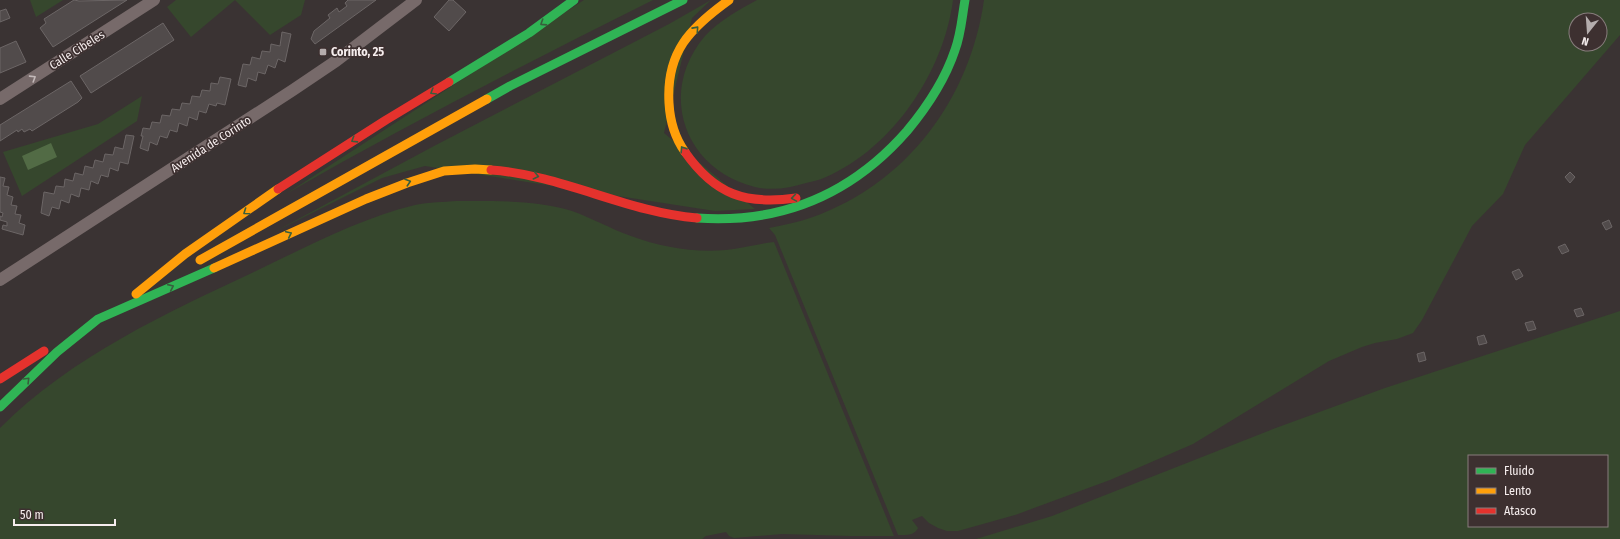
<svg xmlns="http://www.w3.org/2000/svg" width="1620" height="539" font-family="'Fira Sans Condensed',sans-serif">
	<rect width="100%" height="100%" fill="#3a3333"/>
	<!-- green -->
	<g fill="#36472d" fill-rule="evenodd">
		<path d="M30,0H63L36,17Z"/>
		<path d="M176,0H235L191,37L167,7Z"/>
		<path d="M235,0H305L301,15L270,35Z"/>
		<path d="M584,0H653C529,62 406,125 286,194Z"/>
		<path d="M711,0L692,18L664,133L755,209L715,211L425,166L382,178L274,232L434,146L669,24Z"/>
		<path d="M757,0H953C944,71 893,148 826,177C820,180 813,181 806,183C790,188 772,191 755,187C684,170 657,92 705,36C720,20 739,10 757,0Z"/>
		<path d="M984,0H1620V35L1525,145L1503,194L1472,226L1422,320L1413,333L1397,339L1375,343L1362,347L1329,361L1193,444L1110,480L1015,515L958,531H947L938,528L929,523L922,516L912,520L918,528C914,536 906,535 898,535L775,235L769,228C784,225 799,222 813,217C908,183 970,98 984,0ZM1576,20H1600V44H1576Z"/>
		<path d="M142,96L137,121L22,196L3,152L98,124Z"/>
		<path d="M457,201C495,201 535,200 572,211C592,218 611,229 631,236C661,247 694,253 726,250C742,248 758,244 774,242L894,536H851L782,534L734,538L729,536L726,532L706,536L702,539H0V428C71,357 166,313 256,271C306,247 361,218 415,205C429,202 444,202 457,201Z"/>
		<path d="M1620,311V539H976L1052,516L1273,429L1385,388ZM1469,456H1607V526H1469Z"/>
	</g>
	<!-- water -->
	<path fill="#526b45" d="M51,143L57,157L28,170L22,156Z"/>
	<!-- building -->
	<g fill="#514b4b" stroke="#6c6666">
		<path d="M74,0L79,1L127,0L53,47L40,28L46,23L44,19Z"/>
		<path d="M348,0H376L315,44L311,39L314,31L330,18L328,15L337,8L339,12L347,6L345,3Z"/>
		<path d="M449,0H453L466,12L449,31L434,17Z"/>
		<path d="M6,9L10,18L0,22V11Z"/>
		<path d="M163,23L174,40L91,93L80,76Z"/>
		<path d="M282,32L291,34L285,62L278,59L275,68L268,65L265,74L258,72L256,81L248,78L246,87L238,85L243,64L250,65L252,57L260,59L262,51L270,52L271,44L280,46Z"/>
		<path d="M16,41L26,62L0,73V48Z"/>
		<path d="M220,77L231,79L225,105L217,103L216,106L209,104L206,113L199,111L197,120L189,117L187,126L179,123L177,132L170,130L167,138L160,136L157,145L150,142L148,151L140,148L143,136H141L143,128L150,129L152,122L160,123L162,115L170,116L172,109L180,110L182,103L190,104L192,96L200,97L202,90L210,91L211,83L218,84Z"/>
		<path d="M71,81L82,98L78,102L32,131L30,129L24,132L22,129L18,132L17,130L0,141V125Z"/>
		<path d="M126,135L134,136L128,164L120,162L118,171L110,168L108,177L101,175L98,184L91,181L89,190L81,188L79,197L71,194L69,203L61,200L59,209L52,207L49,216L41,213L44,192L54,194L56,186L64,187L65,179L73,181L75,173L83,175L85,166L93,168L95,160L103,162L105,154L113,155L115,147L123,149Z"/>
		<path d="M1570,172L1575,177L1570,183L1565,177Z"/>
		<path d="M0,177L5,178L3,186L9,187L7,195L13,197L11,205L17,206L15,214L21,215L19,223L25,225L23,235L2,229L3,225L7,226V222L0,220V216L2,217L3,213L0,212Z"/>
		<path d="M1609,220L1612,227L1606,230L1602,223Z"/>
		<path d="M1565,244L1569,251L1562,254L1558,247Z"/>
		<path d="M1519,269L1523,276L1516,280L1512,272Z"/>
		<path d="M1581,308L1584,315L1577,317L1574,310Z"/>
		<path d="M1533,321L1536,329L1528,331L1525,323Z"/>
		<path d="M1484,335L1487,343L1479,345L1477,337Z"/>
		<path d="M1424,352L1426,360L1419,362L1417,354Z"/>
	</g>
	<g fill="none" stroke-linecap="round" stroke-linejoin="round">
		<!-- street -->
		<g stroke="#776a6a" stroke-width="12">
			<path d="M0,99L154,0"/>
			<path d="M0,280L293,90L336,61L416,0"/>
		</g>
		<!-- fast -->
		<g stroke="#30b455" stroke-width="9">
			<path d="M449,82L529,33L574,0"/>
			<path d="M487,99L510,86L683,0"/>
			<path d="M697,218C782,224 851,195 907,131C927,107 945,80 955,50C961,34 962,17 965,0"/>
			<path d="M0,407L57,352L98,319L214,268"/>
		</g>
		<!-- slow -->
		<g stroke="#ff9f0a" stroke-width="9">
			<path d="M685,152C675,138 670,121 669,103C666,52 690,28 729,0"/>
			<path d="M200,260L487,99"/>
			<path d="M214,268L366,199L407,183L444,171L475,169L491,170"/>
			<path d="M136,294L185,254L278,189"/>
		</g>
		<!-- jam -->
		<g stroke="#e5322d" stroke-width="9">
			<path d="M685,152C715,195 746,205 796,198"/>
			<path d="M491,170C562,175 626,212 697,218"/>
			<path d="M278,189L386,120L449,82"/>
			<path d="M0,379L44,351"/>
		</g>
	</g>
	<!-- one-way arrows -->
	<defs><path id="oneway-chevron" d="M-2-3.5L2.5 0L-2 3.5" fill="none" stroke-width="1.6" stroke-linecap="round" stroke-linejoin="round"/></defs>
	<g stroke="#385e3d">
		<use href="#oneway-chevron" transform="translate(543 23) rotate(147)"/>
		<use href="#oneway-chevron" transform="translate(696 29) rotate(-48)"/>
		<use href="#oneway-chevron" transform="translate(433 92) rotate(149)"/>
		<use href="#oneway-chevron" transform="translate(354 140) rotate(148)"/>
		<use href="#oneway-chevron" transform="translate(683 149) rotate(-123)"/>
		<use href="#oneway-chevron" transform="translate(536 176) rotate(13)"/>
		<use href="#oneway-chevron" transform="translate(408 182) rotate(-18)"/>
		<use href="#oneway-chevron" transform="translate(794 198) rotate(171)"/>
		<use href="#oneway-chevron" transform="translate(246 212) rotate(145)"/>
		<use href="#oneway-chevron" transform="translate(289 234) rotate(-25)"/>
		<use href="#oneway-chevron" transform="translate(171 287) rotate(-24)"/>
		<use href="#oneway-chevron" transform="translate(27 380) rotate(-45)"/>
	</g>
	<use stroke="#c3b9b9" href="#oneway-chevron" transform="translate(33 78) rotate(-32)"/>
	<!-- markers -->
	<rect fill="#b4adad" stroke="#3d3030" stroke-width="1.5" x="319" y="48" width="8" height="8" rx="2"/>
	<g text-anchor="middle" stroke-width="3.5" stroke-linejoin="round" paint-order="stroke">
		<!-- street labels -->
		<g font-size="12" fill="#f6eeee" stroke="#3d3030">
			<text transform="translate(77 50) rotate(-32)" y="4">Calle Cibeles</text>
			<text transform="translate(211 144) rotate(-33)" y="4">Avenida de Corinto</text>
		</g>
		<!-- poi labels -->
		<g font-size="12" font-weight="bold" fill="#f6eeee" stroke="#3d3030" text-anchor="start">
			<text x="331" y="56">Corinto, 25</text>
		</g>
	</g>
	<!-- legend -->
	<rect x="1468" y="455" width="140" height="72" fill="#3d3030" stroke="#877c7c"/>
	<rect x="1476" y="468" width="20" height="6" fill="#30b455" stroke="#877c7c"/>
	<text x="1504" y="475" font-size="12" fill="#f6eeee">Fluido</text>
	<rect x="1476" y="488" width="20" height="6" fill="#ff9f0a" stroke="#877c7c"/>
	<text x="1504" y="495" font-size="12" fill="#f6eeee">Lento</text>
	<rect x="1476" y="508" width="20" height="6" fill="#e5322d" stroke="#877c7c"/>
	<text x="1504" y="515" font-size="12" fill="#f6eeee">Atasco</text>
	<!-- north arrow -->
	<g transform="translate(1588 32) rotate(197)"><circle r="19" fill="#3d3030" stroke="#877c7c"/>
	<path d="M0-3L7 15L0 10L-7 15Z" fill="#b4adad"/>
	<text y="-6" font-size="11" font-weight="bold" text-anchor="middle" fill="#f6eeee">N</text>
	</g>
	<!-- scale -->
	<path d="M14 519v6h101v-6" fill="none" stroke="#f6eeee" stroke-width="2"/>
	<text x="20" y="519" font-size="12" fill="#f6eeee" stroke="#3d3030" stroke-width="3" paint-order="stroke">50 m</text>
</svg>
